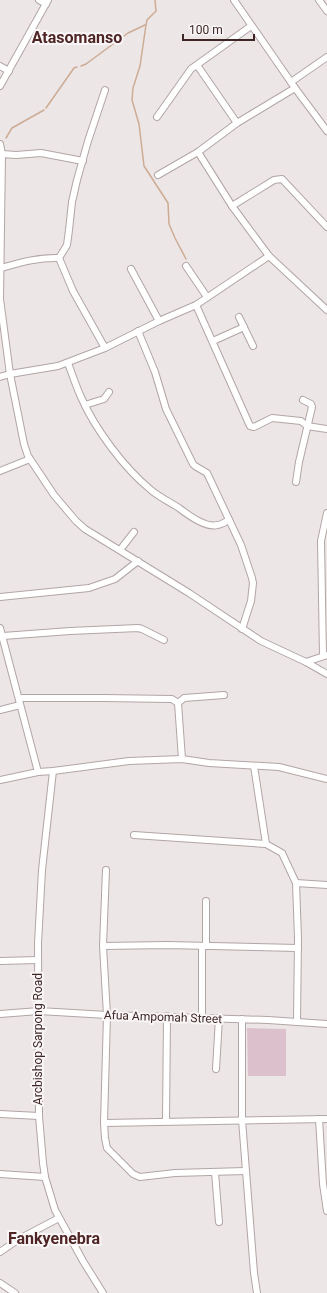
<svg xmlns="http://www.w3.org/2000/svg" width="327" height="1293" font-family="Roboto,sans-serif">
	<rect width="100%" height="100%" fill="#ede6e7"/>
	<!-- green -->
	<path fill="#dcc1cd" d="M247,1028L286,1029V1076H248Z"/>
	<g fill="none" stroke-linecap="round" stroke-linejoin="round">
		<!-- stream -->
		<g stroke="#ccac94" stroke-width="1.5">
			<path d="M155,0L156,11L147,20L146,25L140,66L133,88L132,100L139,124L144,166L168,203L169,224L175,238L186,259"/>
			<path d="M81,66L86,64L128,33L145,25"/>
			<path d="M46,108L74,68L77,67"/>
			<path d="M6,138L12,128L44,110"/>
		</g>
		<!-- minor casing -->
		<g stroke="#b2a5a5" stroke-width="8">
			<g id="minor">
				<path d="M39,0L46,4"/>
				<path d="M234,0L295,88L327,131"/>
				<path d="M319,0L327,11"/>
				<path d="M197,65L237,123"/>
				<path d="M0,66L9,71"/>
				<path d="M291,82L327,57"/>
				<path d="M0,86L48,0"/>
				<path d="M157,117L191,69L251,26"/>
				<path d="M0,144L2,154L0,299L10,374L24,444L28,456L54,495L76,521L85,529L189,593L261,641L306,662L327,655"/>
				<path d="M198,152L232,206L269,256L327,310"/>
				<path d="M2,154L16,155L41,153L83,161"/>
				<path d="M158,175L198,152L237,123L295,88"/>
				<path d="M232,206L274,180L282,179L327,227"/>
				<path d="M59,258L67,245L69,230L72,202L77,180L88,141L105,90"/>
				<path d="M186,266L207,297"/>
				<path d="M1,268C19,263 39,257 59,258L73,291L105,348"/>
				<path d="M131,269L159,321"/>
				<path d="M196,305L250,426L254,427L272,418L301,421L307,426L327,429"/>
				<path d="M239,317L253,346"/>
				<path d="M138,331L155,372L166,409L193,464L195,466L207,473L241,545L252,578L253,583L251,601L242,629"/>
				<path d="M213,341L244,327"/>
				<path d="M68,363C72,374 76,386 81,397C95,429 124,468 151,490C159,497 170,502 179,508C188,515 206,528 217,525C221,525 225,522 229,520"/>
				<path d="M0,377L10,374L58,366L105,348L159,321L196,305L269,256"/>
				<path d="M85,405L104,399L109,392"/>
				<path d="M0,471L30,459"/>
				<path d="M296,482L299,462L312,407L311,404L303,400"/>
				<path d="M120,550L134,532"/>
				<path d="M0,597L89,588L115,579L138,561"/>
				<path d="M0,628L38,772"/>
				<path d="M3,636L70,631L138,628L142,629L164,640"/>
				<path d="M323,656L321,541L327,513"/>
				<path d="M306,662L327,674"/>
				<path d="M19,698H103L172,699L178,703L184,698L224,695"/>
				<path d="M178,703L182,759"/>
				<path d="M0,710L20,705"/>
				<path d="M254,766L266,844L282,853L296,883L298,938L297,1022"/>
				<path d="M53,771L42,870L38,943L39,1116L43,1163L45,1177L55,1210L83,1261L103,1293"/>
				<path d="M0,780L38,772L53,771L129,761L182,759L209,763L279,767L327,779"/>
				<path d="M134,835L266,844"/>
				<path d="M106,870L103,946L107,1015L104,1123L105,1138L107,1148L133,1174L140,1177L175,1173L245,1171"/>
				<path d="M296,883L327,885"/>
				<path d="M103,946L167,945L298,948"/>
				<path d="M206,946V901"/>
				<path d="M0,961L38,960"/>
				<path d="M0,1014L39,1011L107,1015L268,1020L327,1024"/>
				<path d="M202,1018V946"/>
				<path d="M242,1019V1120L254,1273L257,1293"/>
				<path d="M216,1069L219,1018"/>
				<path d="M0,1114L39,1116"/>
				<path d="M319,1119L323,1184L327,1211"/>
				<path d="M166,1121L167,1016"/>
				<path d="M104,1123L327,1119"/>
				<path d="M215,1172L219,1222"/>
				<path d="M0,1174L45,1177"/>
				<path d="M0,1252L19,1239L59,1218"/>
				<path d="M0,1283L15,1293"/>
			</g>
		</g>
		<!-- minor -->
		<use href="#minor" stroke="#fff" stroke-width="6"/>
	</g>
	<g text-anchor="middle" stroke-width="4" stroke-linejoin="round" paint-order="stroke">
		<!-- street labels -->
		<g font-size="12" fill="#3e2626" stroke="#faf6f7">
			<text transform="translate(163 1017) rotate(2)" y="4">Afua Ampomah Street</text>
			<text transform="translate(38 1039) rotate(-90)" y="4">Arcbishop Sarpong Road</text>
		</g>
		<!-- district labels -->
		<g font-size="16" font-weight="bold" fill="#4e2524" stroke="#faf6f7">
			<text x="77" y="43">Atasomanso</text>
			<text x="54" y="1244">Fankyenebra</text>
		</g>
	</g>
	<!-- scale -->
	<path d="M183 34v6h71v-6" fill="none" stroke="#3e2626" stroke-width="2"/>
	<text x="189" y="34" font-size="12" fill="#3e2626" stroke="#faf6f7" stroke-width="3" paint-order="stroke">100 m</text>
</svg>
